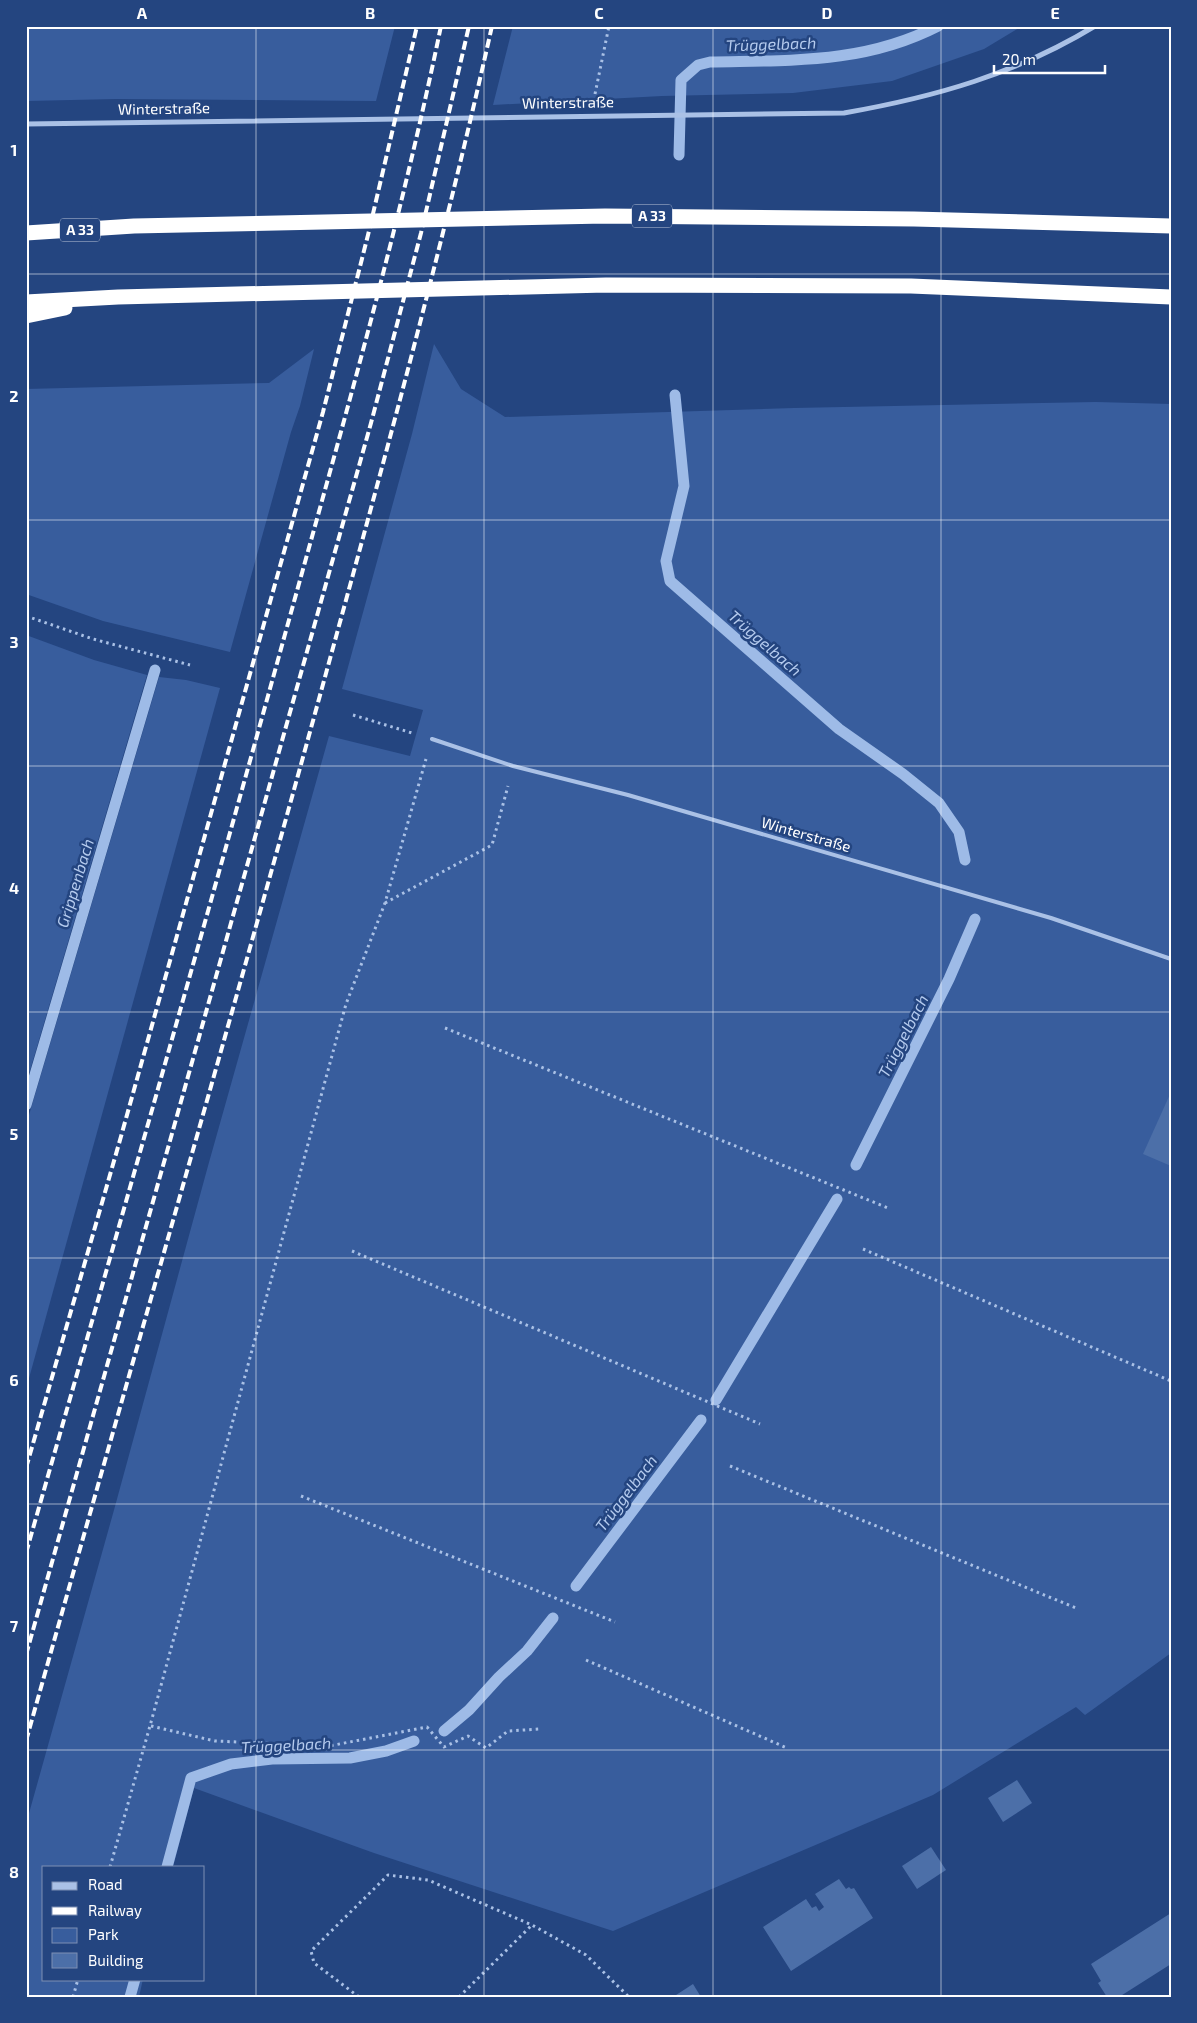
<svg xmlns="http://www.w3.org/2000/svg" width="1197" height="2023" font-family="'Exo 2',sans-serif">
	<rect width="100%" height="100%" fill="#244580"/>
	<!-- green -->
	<g fill="#385d9d">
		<path d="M26,26H395L376,101L116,99L26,101Z"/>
		<path d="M513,26H1022L984,49L892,81L793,93L662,96L493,105Z"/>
		<path d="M434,344L461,389L505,417L794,408L1096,402L1171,404V1653L1085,1715L1076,1707L933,1795L613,1931L374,1853L194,1788L173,1867H44V1979H143L139,1997H26V1824L114,1510L208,1166L329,736L410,756L423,710L342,689L412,434Z"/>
		<path d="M314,349L300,406L291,432L230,652L103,621L26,594V389L269,383Z"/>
		<path d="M26,635L94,660L147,675L26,1084Z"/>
		<path d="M159,677L186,680L220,688L26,1389V1125Z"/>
	</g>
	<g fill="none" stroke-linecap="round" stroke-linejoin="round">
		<!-- stream -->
		<g stroke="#9ebbe7" stroke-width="11">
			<path d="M679,155L681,80L698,65L710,62C791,60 864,64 938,26"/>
			<path d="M675,395L684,486L666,561L670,581L839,729L903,774L939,803L959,832L965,860"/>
			<path d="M26,1105L155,670"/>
			<path d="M856,1165L949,979L975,919"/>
			<path d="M716,1400L837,1199"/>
			<path d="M576,1586L701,1420"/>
			<path d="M444,1731L469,1710L499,1677L527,1651L553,1618"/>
			<path d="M167,1867L191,1778L231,1764L272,1759L350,1758L386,1751L414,1741"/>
			<path d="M130,1997L135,1979"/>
		</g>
	</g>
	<!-- building -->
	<g fill="#4c6fa8">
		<path d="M1171,1092V1166L1143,1154Z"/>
		<path d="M1017,1780L1032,1803L1003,1822L988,1798Z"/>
		<path d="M931,1847L946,1870L917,1889L902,1866Z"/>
		<path d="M839,1879L846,1889L849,1887L851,1889L854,1888L873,1918L791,1971L763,1927L806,1899L812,1908L816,1906L819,1911L824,1907L815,1894Z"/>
		<path d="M1171,1913V1964L1119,1997H1107L1098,1983L1101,1981L1091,1964Z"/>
		<path d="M693,1984L701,1997H673Z"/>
	</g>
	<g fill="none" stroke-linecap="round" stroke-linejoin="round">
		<!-- path -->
		<g stroke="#aac1e6" stroke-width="3" stroke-dasharray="2.5 4" stroke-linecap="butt">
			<path d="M595,94L609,26"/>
			<path d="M26,616L93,639L190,665"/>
			<path d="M353,715L412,733"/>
			<path d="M385,903L492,845L508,786"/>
			<path d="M445,1028L888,1208"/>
			<path d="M863,1249L1171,1381"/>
			<path d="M352,1251L760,1424"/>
			<path d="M730,1466L1076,1608"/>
			<path d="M301,1496L615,1622"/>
			<path d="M586,1660L787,1748"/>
			<path d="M151,1726L215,1741L329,1746L427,1727L444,1747L468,1736L486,1748L508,1731L539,1729"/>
			<path d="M110,1867L150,1726L346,1004L385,903L426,759"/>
			<path d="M73,1997L78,1979"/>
			<path d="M359,1997L314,1963L311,1951L388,1875L428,1880L532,1925L586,1955L629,1997"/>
			<path d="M459,1997L532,1925"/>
		</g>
		<!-- service -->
		<path stroke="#aac1e6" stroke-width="4" d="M432,739L513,766L628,795L1051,918L1171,959"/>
		<!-- minor -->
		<path stroke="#aac1e6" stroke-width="5" d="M26,124L844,113C935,97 1016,74 1095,26"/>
		<!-- motorway -->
		<g stroke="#fff" stroke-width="15">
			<path d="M26,233L134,226L605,216L914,219L1171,226"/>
			<path d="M26,302L118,297L606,285L911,286L1171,297"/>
			<path d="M26,316L65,308"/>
		</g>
		<!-- rail -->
		<g stroke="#fff" stroke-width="4" stroke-dasharray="9 4" stroke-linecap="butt">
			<path d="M26,1468L120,1140L323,412L368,235L417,26"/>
			<path d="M26,1553C114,1244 202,936 287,627C342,428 399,229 441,26"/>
			<path d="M26,1655L371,423L421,233L469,26"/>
			<path d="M26,1741C126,1383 230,1025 328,666C386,454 444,241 492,26"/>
		</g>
	</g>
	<!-- grid -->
	<path fill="none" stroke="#fff" stroke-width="1" stroke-opacity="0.55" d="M256,26V1997M484,26V1997M713,26V1997M941,26V1997M26,274H1171M26,520H1171M26,766H1171M26,1012H1171M26,1258H1171M26,1504H1171M26,1750H1171"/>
	<g text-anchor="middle" stroke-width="5" stroke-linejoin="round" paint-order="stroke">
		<!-- shield labels -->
		<g fill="#244580" stroke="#bdc7d9" stroke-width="1">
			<rect x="632" y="204.5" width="40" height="23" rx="4"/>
			<rect x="60" y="218.5" width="40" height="23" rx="4"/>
		</g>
		<g font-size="14" font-weight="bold" fill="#fff">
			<text x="652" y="221">A 33</text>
			<text x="80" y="235">A 33</text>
		</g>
		<!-- street labels -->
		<g font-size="15" fill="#fff" stroke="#244580">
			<text transform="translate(568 103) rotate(-1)" y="5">Winterstraße</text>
			<text transform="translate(164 109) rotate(-1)" y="5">Winterstraße</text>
			<text transform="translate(806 835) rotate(16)" y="5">Winterstraße</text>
		</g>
		<!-- water labels -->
		<g font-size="16" font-style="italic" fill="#b5cbee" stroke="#244580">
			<text transform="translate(771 44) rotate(-2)" y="6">Trüggelbach</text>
			<text transform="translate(765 643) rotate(41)" y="6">Trüggelbach</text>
			<text transform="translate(75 883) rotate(-73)" y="6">Grippenbach</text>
			<text transform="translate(903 1036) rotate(-63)" y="6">Trüggelbach</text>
			<text transform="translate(626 1493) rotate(-53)" y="6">Trüggelbach</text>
			<text transform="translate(286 1745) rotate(-3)" y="6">Trüggelbach</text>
		</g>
	</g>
	<!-- border -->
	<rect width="1197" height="2023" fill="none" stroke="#244580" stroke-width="55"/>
	<!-- legend -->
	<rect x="42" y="1866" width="162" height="115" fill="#244580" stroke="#7c8fb3"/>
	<rect x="52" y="1882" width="25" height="8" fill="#aac1e6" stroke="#7c8fb3"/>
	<text x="88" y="1890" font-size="15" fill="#ffffff">Road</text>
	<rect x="52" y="1907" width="25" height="8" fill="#ffffff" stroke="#7c8fb3"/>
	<text x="88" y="1916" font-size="15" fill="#ffffff">Railway</text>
	<rect x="52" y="1928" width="25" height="15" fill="#385d9d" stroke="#7c8fb3"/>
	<text x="88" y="1940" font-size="15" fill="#ffffff">Park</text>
	<rect x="52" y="1953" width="25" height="15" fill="#4c6fa8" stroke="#7c8fb3"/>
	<text x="88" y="1966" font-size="15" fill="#ffffff">Building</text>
	<!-- scale -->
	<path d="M994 65v8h111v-8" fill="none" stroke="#ffffff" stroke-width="2.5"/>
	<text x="1002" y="65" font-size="15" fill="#ffffff" stroke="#244580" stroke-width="4" paint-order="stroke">20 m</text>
	<rect x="28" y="28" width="1142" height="1968" fill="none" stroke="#fff" stroke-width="2"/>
	<g font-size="16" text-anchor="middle" font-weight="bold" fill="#fff">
		<text x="142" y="19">A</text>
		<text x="370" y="19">B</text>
		<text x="599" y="19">C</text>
		<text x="827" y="19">D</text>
		<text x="1055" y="19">E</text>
		<text x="14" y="156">1</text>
		<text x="14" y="402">2</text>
		<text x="14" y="648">3</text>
		<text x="14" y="894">4</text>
		<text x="14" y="1140">5</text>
		<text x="14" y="1386">6</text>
		<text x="14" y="1632">7</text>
		<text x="14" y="1878">8</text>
	</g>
</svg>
